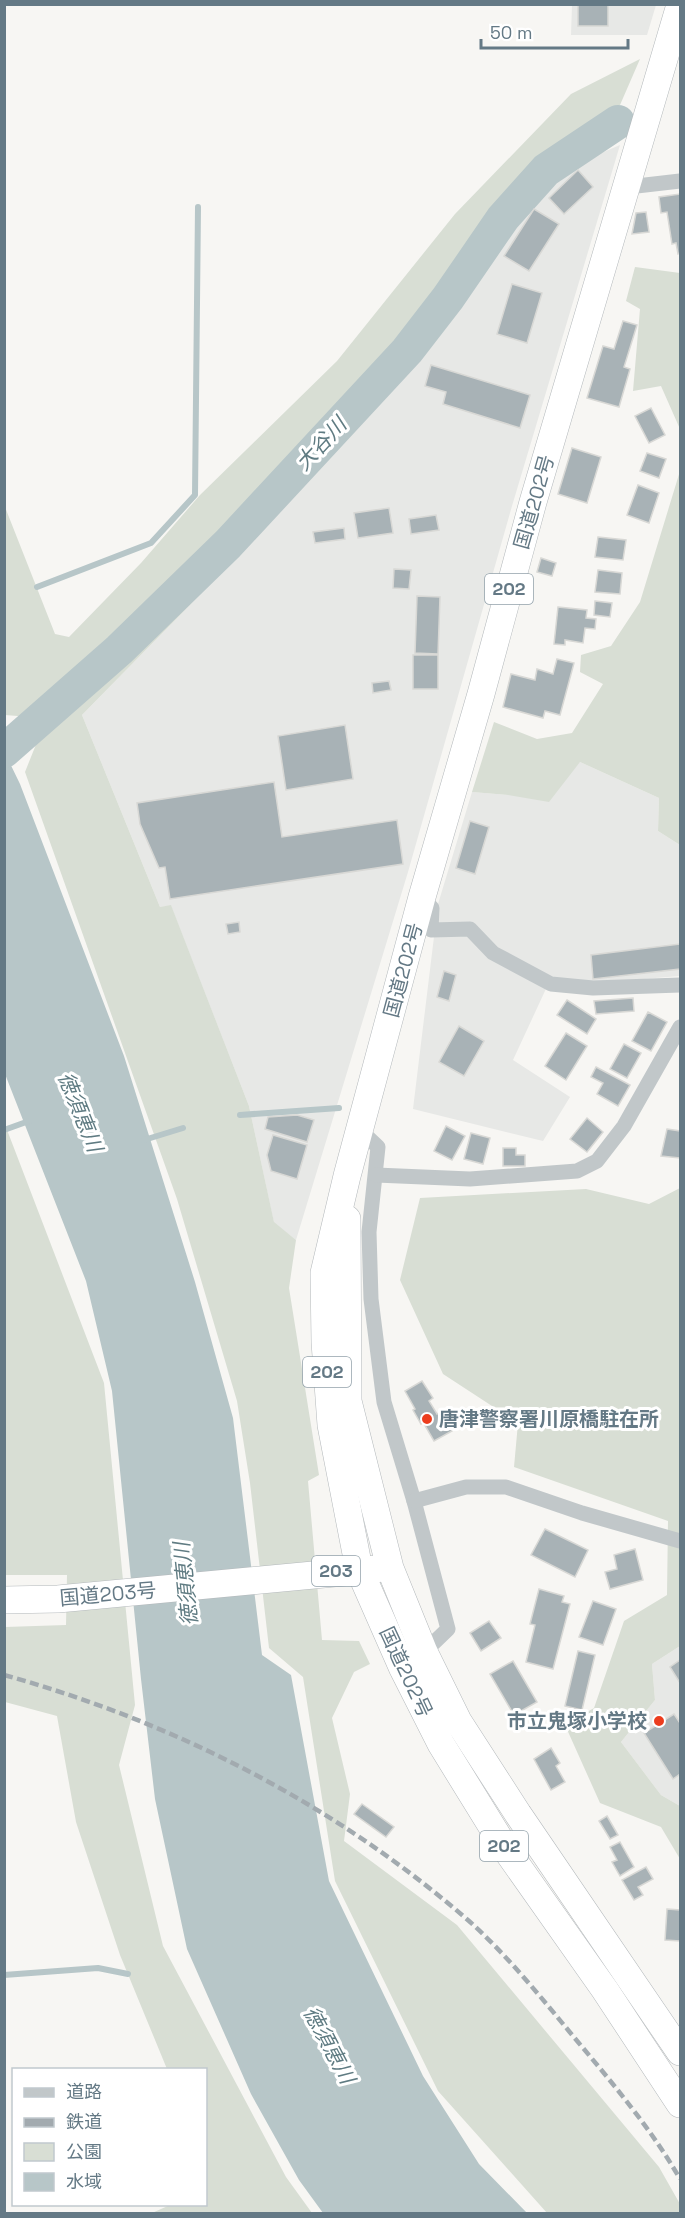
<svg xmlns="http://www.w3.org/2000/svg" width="685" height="2218" font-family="'Space Grotesk','Noto Sans JP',sans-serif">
	<rect width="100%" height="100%" fill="#f7f6f3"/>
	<!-- built -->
	<g fill="#e7e8e6">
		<path d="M572,5H656L647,35H571Z"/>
		<path d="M620,145L512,506L408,872L296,1240L274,1223L249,1106L171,906L160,907L82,715L238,556L426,351L539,196L573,165Z"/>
		<path d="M580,762L659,798L658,831L680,845V976L594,983L551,978L513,1060L570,1097L543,1141L413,1109L438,904L472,792L508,795Z"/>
		<path d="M680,1646V1806L661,1795L621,1742L655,1700L652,1664Z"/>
	</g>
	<!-- green -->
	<g fill="#d8ded4">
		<path d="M640,59L620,105L536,161L401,342L220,539L30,717L5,715V507L55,634L69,637L141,563L200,495L337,361L455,214L571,94Z"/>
		<path d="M635,267L680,273V429L661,386L633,391L640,309L626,301Z"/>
		<path d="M680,471V845L658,831L659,798L580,762L549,802L508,795L472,792L494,722L537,739L572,733L603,684L580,672L581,655L611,646L640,602Z"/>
		<path d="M238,556L82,715L160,907L171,905L249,1106L274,1222L296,1240L289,1288L319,1475L308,1481L322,1640L359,1641L370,1664L354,1672L332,1718L350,1794L344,1841L457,1925L659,2167L680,2204V2213H547L438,2091L335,1881L303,1677L269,1648L250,1483L237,1401L177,1199L25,772L37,742Z"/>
		<path d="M4,1122L104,1383L135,1705L119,1765L163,1946L286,2177L312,2213H152L170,2205L206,2204V2070L167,2069L120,1955L76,1822L57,1716L5,1702V1627L66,1625L67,1575H5Z"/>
		<path d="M680,1188V1646L652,1664L655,1700L621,1742L661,1795L680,1806V1859L661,1827L600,1803L565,1725L594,1708L624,1621L667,1595L668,1521L514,1467L518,1423L443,1374L400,1280L420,1198L586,1189L649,1204Z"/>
	</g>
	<!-- water -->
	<path fill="#b7c6c8" d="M4,751L20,784L124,1056L195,1282L233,1418L262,1655L291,1675L329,1881L423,2076L479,2164L527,2213H323L299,2180L251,2094L187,1949L155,1799L141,1679L112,1391L86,1281L5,1074Z"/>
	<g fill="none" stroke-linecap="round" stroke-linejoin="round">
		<!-- stream -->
		<g stroke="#b7c6c8" stroke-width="6">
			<path d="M37,587L151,543L195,495L198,207"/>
			<path d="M240,1115L339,1108"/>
			<path d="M4,1130L29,1121"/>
			<path d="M144,1140L183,1128"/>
			<path d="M4,1975L98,1968L128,1974"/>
		</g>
		<!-- river -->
		<path stroke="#b7c6c8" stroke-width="34" d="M4,751L119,650L228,544L407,351L448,298L503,218L546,170L618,122"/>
	</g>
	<!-- building -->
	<g fill="#a8b2b6" stroke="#d8d8d5" stroke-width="1.5">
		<rect x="578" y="4" width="30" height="22"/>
		<path d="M578,170L593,187L564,214L549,198Z"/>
		<path d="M680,194V253L678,254L676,243L672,244L667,212L661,213L659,197Z"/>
		<path d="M534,209L559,224L529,271L504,256Z"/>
		<path d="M646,212L649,232L632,234L636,213Z"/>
		<path d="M512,284L542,293L527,343L497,334Z"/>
		<path d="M623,321L637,325L624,367L630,369L619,407L587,398L603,346L614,349Z"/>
		<path d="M431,365L530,395L520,428L443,404L446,392L425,386Z"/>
		<path d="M651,408L665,435L649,443L635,416Z"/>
		<path d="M572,448L601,457L587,503L558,494Z"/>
		<path d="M647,453L666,459L659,478L640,471Z"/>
		<path d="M638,485L659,493L649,523L627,515Z"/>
		<path d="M389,508L393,533L358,538L354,513Z"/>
		<path d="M436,515L439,530L411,534L409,519Z"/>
		<path d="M344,528L345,539L315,543L313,532Z"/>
		<path d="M598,537L626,540L623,560L595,557Z"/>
		<path d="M541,558L556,563L552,576L537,572Z"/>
		<path d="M394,569L411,570L409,589L393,588Z"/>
		<path d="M598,570L622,573L620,594L595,592Z"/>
		<path d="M417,596L440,597L438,654L415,653Z"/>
		<path d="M595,601L612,603L610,617L594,615Z"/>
		<path d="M558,607L587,610L586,618L596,619L595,629L585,628L583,643L565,640V645L554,644Z"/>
		<rect x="413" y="655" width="25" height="34"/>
		<path d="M557,659L574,663L560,715L545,711L543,718L503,707L511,674L535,680L537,669L553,674Z"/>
		<path d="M389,681L391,690L373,693L372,683Z"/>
		<path d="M345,725L353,779L286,790L278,736Z"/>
		<path d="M274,782L282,837L397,820L403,864L170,899L165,867L159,868L140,824L137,803Z"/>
		<path d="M470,821L489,827L475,874L456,868Z"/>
		<path d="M239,922L240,932L228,934L226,924Z"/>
		<path d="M680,944V969L593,979L591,955Z"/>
		<path d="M444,971L456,975L449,1001L437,997Z"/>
		<path d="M633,998L634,1011L596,1014L594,1001Z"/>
		<path d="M567,1000L596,1019L587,1034L557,1015Z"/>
		<path d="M648,1012L667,1022L651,1051L632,1041Z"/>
		<path d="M459,1026L484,1041L464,1076L439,1062Z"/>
		<path d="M566,1033L587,1046L566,1080L545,1066Z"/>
		<path d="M624,1044L641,1053L627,1078L610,1069Z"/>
		<path d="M596,1067L630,1085L618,1106L597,1094L603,1083L591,1077Z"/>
		<path d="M297,1115L314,1120L307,1142L265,1129L268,1117Z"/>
		<path d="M587,1118L603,1132L587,1152L570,1139Z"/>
		<path d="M446,1126L465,1136L452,1160L434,1151Z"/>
		<path d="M667,1129L680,1131V1158L661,1156Z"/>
		<path d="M471,1133L490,1138L483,1164L464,1159Z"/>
		<path d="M273,1135L307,1145L297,1179L271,1171L267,1155Z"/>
		<path d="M503,1148H516V1155H525V1166H503Z"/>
		<path d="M422,1381L433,1398L429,1401L437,1414L441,1412L452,1431L434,1441L423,1422L421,1424L413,1410L415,1409L405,1391Z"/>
		<path d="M545,1529L588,1550L575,1577L531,1555Z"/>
		<path d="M635,1549L643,1580L610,1589L605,1572L617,1569L614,1555Z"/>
		<path d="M539,1589L564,1596L562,1602L570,1604L553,1669L526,1662L535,1625L530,1624Z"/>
		<path d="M593,1601L616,1609L603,1645L579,1637Z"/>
		<path d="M489,1621L501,1638L481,1651L470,1633Z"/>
		<path d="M578,1651L595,1655L582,1710L565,1706Z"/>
		<path d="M680,1660V1683L670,1667Z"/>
		<path d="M513,1661L537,1702L514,1715L490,1674Z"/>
		<path d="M674,1714L680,1723V1774L673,1779L644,1733Z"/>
		<path d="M551,1748L560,1763L556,1766L565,1782L551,1790L534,1759Z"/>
		<path d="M362,1804L394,1827L386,1837L354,1814Z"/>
		<path d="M607,1816L618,1835L610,1839L599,1821Z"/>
		<path d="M620,1842L634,1867L620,1876L612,1862L617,1860L610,1847Z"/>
		<path d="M646,1867L653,1879L638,1887L643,1895L634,1900L622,1880Z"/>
		<path d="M667,1909L680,1910V1941L665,1940Z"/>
	</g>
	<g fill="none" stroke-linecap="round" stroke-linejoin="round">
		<!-- highway casing -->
		<g stroke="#b4b9bc" stroke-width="28">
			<g id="highway">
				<path d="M680,5L533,502L481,694L422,897L347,1176L324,1273L325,1342L331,1425L359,1569L403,1669L441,1744L507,1851L605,1990L680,2104"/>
				<path d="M347,1219L348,1401L390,1568L424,1652L458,1721L518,1814L680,2052"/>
				<path d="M4,1600L58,1599L377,1569"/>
			</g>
		</g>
		<!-- street -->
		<g stroke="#c1c7c9" stroke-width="15">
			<path d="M628,187L680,181"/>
			<path d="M422,897L432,908L431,930L470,929L493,953L551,984L593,988L680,985"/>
			<path d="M360,1130L378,1147L369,1232L371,1299L384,1402L414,1501L448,1629L421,1655"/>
			<path d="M376,1175L470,1179L577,1171L597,1161L624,1126L680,1027"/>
			<path d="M414,1501L466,1487H506L582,1513L680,1541"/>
		</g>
		<!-- highway -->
		<use href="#highway" stroke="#fff" stroke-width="27"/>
		<!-- rail -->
		<path stroke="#a2aaaf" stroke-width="4.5" stroke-dasharray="9 4.5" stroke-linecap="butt" d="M4,1675C174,1722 336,1805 469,1921C509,1957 543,2000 578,2042C614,2085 652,2130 680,2179"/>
	</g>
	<!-- markers -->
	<g fill="#ec3d1e" stroke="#fff" stroke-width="2">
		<circle cx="427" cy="1419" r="6"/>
		<circle cx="659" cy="1721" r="6"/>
	</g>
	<g text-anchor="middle" stroke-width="6" stroke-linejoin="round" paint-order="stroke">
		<!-- shield labels -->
		<g fill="#fff" stroke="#92a1aa" stroke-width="1.5">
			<rect x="485" y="574" width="48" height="30" rx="4.5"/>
			<rect x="303" y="1357" width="48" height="30" rx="4.5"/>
			<rect x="312" y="1556" width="48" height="30" rx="4.5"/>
			<rect x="480" y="1831" width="48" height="30" rx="4.5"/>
		</g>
		<g font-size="18" font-weight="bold" fill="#647985">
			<text x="509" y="595">202</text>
			<text x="327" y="1378">202</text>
			<text x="336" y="1577">203</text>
			<text x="504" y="1852">202</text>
		</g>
		<!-- street labels -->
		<g font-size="20" fill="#647985" stroke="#fff">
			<text transform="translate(534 502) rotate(-74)" y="7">国道202号</text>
			<text transform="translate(403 970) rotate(-75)" y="7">国道202号</text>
			<text transform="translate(108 1594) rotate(-5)" y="7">国道203号</text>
			<text transform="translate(406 1672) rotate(65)" y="7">国道202号</text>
		</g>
		<!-- poi labels -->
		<g font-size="20" font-weight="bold" fill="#647985" stroke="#fff" text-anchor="start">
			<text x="439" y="1426">唐津警察署川原橋駐在所</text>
			<text x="647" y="1728" text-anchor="end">市立鬼塚小学校</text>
		</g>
		<!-- water labels -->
		<g font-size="21" font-style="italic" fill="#5f7b82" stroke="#fff">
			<text transform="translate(321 444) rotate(-47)" y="7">大谷川</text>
			<text transform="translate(80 1112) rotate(68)" y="7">徳須恵川</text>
			<text transform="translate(186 1584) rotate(-96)" y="7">徳須恵川</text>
			<text transform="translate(329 2045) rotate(62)" y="7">徳須恵川</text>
		</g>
	</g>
	<!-- border -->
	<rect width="685" height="2218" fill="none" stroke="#647985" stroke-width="12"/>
	<!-- legend -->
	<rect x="12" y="2068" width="195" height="138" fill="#ffffff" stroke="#c1c9ce" stroke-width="1.5"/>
	<rect x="24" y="2088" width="30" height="9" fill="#c1c7c9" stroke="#c1c9ce" stroke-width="1.5"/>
	<text x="66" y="2098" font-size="18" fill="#647985">道路</text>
	<rect x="24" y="2118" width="30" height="9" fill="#a2aaaf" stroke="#c1c9ce" stroke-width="1.5"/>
	<text x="66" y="2128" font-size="18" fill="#647985">鉄道</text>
	<rect x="24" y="2143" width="30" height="18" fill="#d8ded4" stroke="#c1c9ce" stroke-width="1.5"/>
	<text x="66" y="2158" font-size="18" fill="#647985">公園</text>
	<rect x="24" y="2173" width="30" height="18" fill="#b7c6c8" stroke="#c1c9ce" stroke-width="1.5"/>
	<text x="66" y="2188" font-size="18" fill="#647985">水域</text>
	<!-- scale -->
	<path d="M481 39v9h147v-9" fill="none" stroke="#647985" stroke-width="3"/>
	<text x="490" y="39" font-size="18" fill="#647985" stroke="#ffffff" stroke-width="4.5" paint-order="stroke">50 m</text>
</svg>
